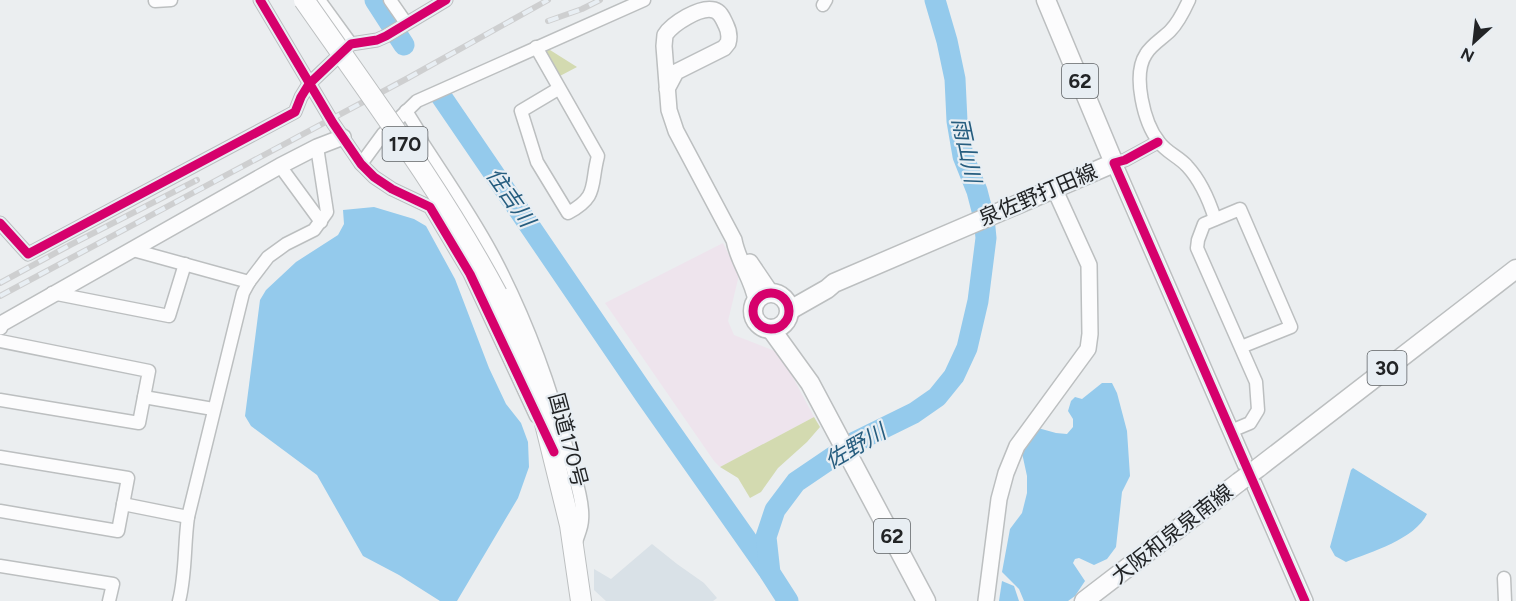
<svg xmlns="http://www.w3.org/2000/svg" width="1516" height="601" font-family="Figtree,'Noto Sans JP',sans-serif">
	<rect width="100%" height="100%" fill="#ebeef0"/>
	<!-- commercial -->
	<path fill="#eee4ed" d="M723,243L739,275L728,321L734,335L780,353L814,417L720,467L714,461L605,303Z"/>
	<!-- built -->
	<path fill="#d9e1e7" d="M652,544L677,564L704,583L717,598L713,601H606L594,590V569L611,579Z"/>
	<!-- green -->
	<g fill="#d3dab0">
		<path d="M547,46L550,50L577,67L558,77L544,52Z"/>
		<path d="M814,417L820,427L807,442L778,468L761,492L750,498L738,478L720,467Z"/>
	</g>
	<!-- water -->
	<g fill="#94caec">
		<path d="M374,207L414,219L426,226L455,279L489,368L506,404L521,423L528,442L529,467L518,498L457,601H440L399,575L363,556L317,475L251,426L245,416L260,300L266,290L296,262L338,235L344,224L343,210Z"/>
		<path d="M1102,383H1112L1117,393L1127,431L1130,476L1122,492L1116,547L1107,559L1094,565L1079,558L1075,559L1073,563L1085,581L1075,596L1068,601H1024L1019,589L1002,572L1010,529L1022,513L1027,493V476L1022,453L1038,428L1056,433L1067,434L1073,427V419L1068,411L1071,401L1075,397L1082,399Z"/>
		<path d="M1353,468L1427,514C1415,539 1371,552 1346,562L1335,556L1330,547L1351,470Z"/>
		<path d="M1002,581L1014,586L1019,601H999Z"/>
	</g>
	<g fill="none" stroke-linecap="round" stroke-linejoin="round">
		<!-- river -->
		<g stroke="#94caec" stroke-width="21">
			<path d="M375,0L404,45"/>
			<path d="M441,96L645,395L768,570"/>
			<path d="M788,601L770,573L766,537L775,510L796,482L855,442L914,413L937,397L954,376L967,348L978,301L986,238L984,218L977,191L963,156L957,121L955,79L947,41L935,0"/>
		</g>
		<!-- minor casing -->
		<g stroke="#bcbfc0" stroke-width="15">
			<g id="minor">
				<path d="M260,0L333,123L361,164L374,177L392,189L430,207L470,274L536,416"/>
				<path d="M319,0L351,44"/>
				<path d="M390,0L406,23"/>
				<path d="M1189,0C1184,11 1178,23 1170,31C1163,38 1151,45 1146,54C1132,75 1144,123 1159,142C1166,152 1179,157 1187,166C1201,181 1209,200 1215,219"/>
				<path d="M155,1L171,0"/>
				<path d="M823,5L826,0"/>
				<path d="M536,47L598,156C590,186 599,196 568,213L537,162L521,111L558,89"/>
				<path d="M406,111L419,132L422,142C446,179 471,215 492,254C525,316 549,381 567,449C572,469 584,500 582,520C582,527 578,535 576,542"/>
				<path d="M1114,163L1125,160L1158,142"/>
				<path d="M361,164L383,134L417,101L644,0"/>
				<path d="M280,166L321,222"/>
				<path d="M0,223L28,254L295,112L301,97L309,84L351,44L377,40L386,36L446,0"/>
				<path d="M133,250L249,282"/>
				<path d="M52,293L169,316L185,264"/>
				<path d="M0,341L149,371L139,423L0,400"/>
				<path d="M144,397L213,409"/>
				<path d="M1231,431L1250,423L1258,410L1256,382L1197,248L1198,240L1204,224L1240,209L1291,327L1241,347"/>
				<path d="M0,457L128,478L118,531L0,511"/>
				<path d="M123,504L188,517"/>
				<path d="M0,566L113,584L109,601"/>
				<path d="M1504,578L1505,601"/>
				<path d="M179,601C186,574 184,545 188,517L243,293L249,282L268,257L286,244L314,230L327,212L317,147"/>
			</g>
		</g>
		<!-- tertiary casing -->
		<g stroke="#bcbfc0" stroke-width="18">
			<g id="tertiary">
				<path d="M667,89L676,72L724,48L728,43C730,36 729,31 726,25C723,19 721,12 714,10C700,6 672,24 665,35L664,46L669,110L676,131L734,240C738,262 753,280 756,301"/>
				<path d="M1114,163L1305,601"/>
				<path d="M750,262L771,293"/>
				<path d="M0,327L1,324L280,166L317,147L343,137"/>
				<path d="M986,601L999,499L1006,473L1017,446L1088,349L1090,334L1089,265L1054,188"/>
			</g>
		</g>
		<!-- primary casing -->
		<g stroke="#bcbfc0" stroke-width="21">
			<g id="primary">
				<circle cx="771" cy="311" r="18"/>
				<path d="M790,310L827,289L834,283L1114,163L1046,0"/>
				<path d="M771,329L810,383L926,601"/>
				<path d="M1258,468L1516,269"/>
				<path d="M1084,601L1239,482"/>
			</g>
		</g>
		<!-- trunk casing -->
		<g stroke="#bcbfc0" stroke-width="22">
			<path id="trunk" d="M497,294L538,395L570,525L581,601"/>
		</g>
		<!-- minor -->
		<use href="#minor" stroke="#fcfcfd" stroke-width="12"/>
		<!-- tertiary -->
		<use href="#tertiary" stroke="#fcfcfd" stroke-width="15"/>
		<!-- primary -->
		<use href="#primary" stroke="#fcfcfd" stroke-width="18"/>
		<!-- trunk -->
		<use href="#trunk" stroke="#fcfcfd" stroke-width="20"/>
		<!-- rail casing -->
		<g stroke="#cecfd0" stroke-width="6">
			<g id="rail">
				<path d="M548,21L582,9L600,0"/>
				<path d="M0,283L72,244L197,180"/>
				<path d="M0,296L408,78L548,0"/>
			</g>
		</g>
		<!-- rail -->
		<use href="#rail" stroke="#e8eef3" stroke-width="4" stroke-dasharray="11" stroke-linecap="butt"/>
		<!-- primary-bridge casing -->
		<g stroke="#bcbfc0" stroke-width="21" stroke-linecap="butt">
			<path id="primary-bridge" d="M1239,482L1258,468"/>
		</g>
		<!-- trunk-bridge casing -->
		<g stroke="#bcbfc0" stroke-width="22" stroke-linecap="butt">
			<path id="trunk-bridge" d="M304,0C371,96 442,191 497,294"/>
		</g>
		<!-- primary-bridge -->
		<use href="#primary-bridge" stroke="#fcfcfd" stroke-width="18"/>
		<!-- trunk-bridge -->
		<use href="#trunk-bridge" stroke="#fcfcfd" stroke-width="20"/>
		<!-- cycleway casing -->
		<g stroke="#e8eef3" stroke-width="13">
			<g id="cycleway">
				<path d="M260,0L333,123L361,164L374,177L392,189L430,207L470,274L554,452"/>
				<path d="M1158,142L1125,160L1114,163L1305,601"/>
				<path d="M0,223L28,254L295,112L301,97L309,84L351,44L377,40L386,36L446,0"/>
				<circle cx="771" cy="311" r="18"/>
			</g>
		</g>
		<!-- cycleway -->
		<use href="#cycleway" stroke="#d6006c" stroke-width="9"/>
	</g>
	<g text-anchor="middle" stroke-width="4.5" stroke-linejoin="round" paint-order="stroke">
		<!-- shield labels -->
		<g fill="#e8eef3" stroke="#5d6164" stroke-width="1.5">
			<rect x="1062" y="64" width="36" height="34" rx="4.5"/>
			<rect x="382.5" y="127" width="45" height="34" rx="4.5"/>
			<rect x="1367.5" y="351" width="39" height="34" rx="4.5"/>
			<rect x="874" y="519" width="36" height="34" rx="4.5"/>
		</g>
		<g font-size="20" font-weight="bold" fill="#222426">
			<text x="1080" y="88">62</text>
			<text x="405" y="151">170</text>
			<text x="1387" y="375">30</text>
			<text x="892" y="543">62</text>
		</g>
		<!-- street labels -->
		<g font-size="21" fill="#222426" stroke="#e8eef3">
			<text transform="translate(1038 195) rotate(-23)" y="7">泉佐野打田線</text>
			<text transform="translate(568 440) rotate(75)" y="7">国道170号</text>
			<text transform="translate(1172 534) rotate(-38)" y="7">大阪和泉泉南線</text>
		</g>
		<!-- water labels -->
		<g font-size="22" font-style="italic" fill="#265d7f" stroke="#e8eef3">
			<text transform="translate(967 150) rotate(78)" y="8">雨山川</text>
			<text transform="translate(511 197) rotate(55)" y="8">住吉川</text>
			<text transform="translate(855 446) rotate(-30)" y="8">佐野川</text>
		</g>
	</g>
	<!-- north arrow -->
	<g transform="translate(1474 42) rotate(207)" stroke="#e8eef3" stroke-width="4.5" paint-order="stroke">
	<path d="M0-4.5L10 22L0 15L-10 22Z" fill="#222426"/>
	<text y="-9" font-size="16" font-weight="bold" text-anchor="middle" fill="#222426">N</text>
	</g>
</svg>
